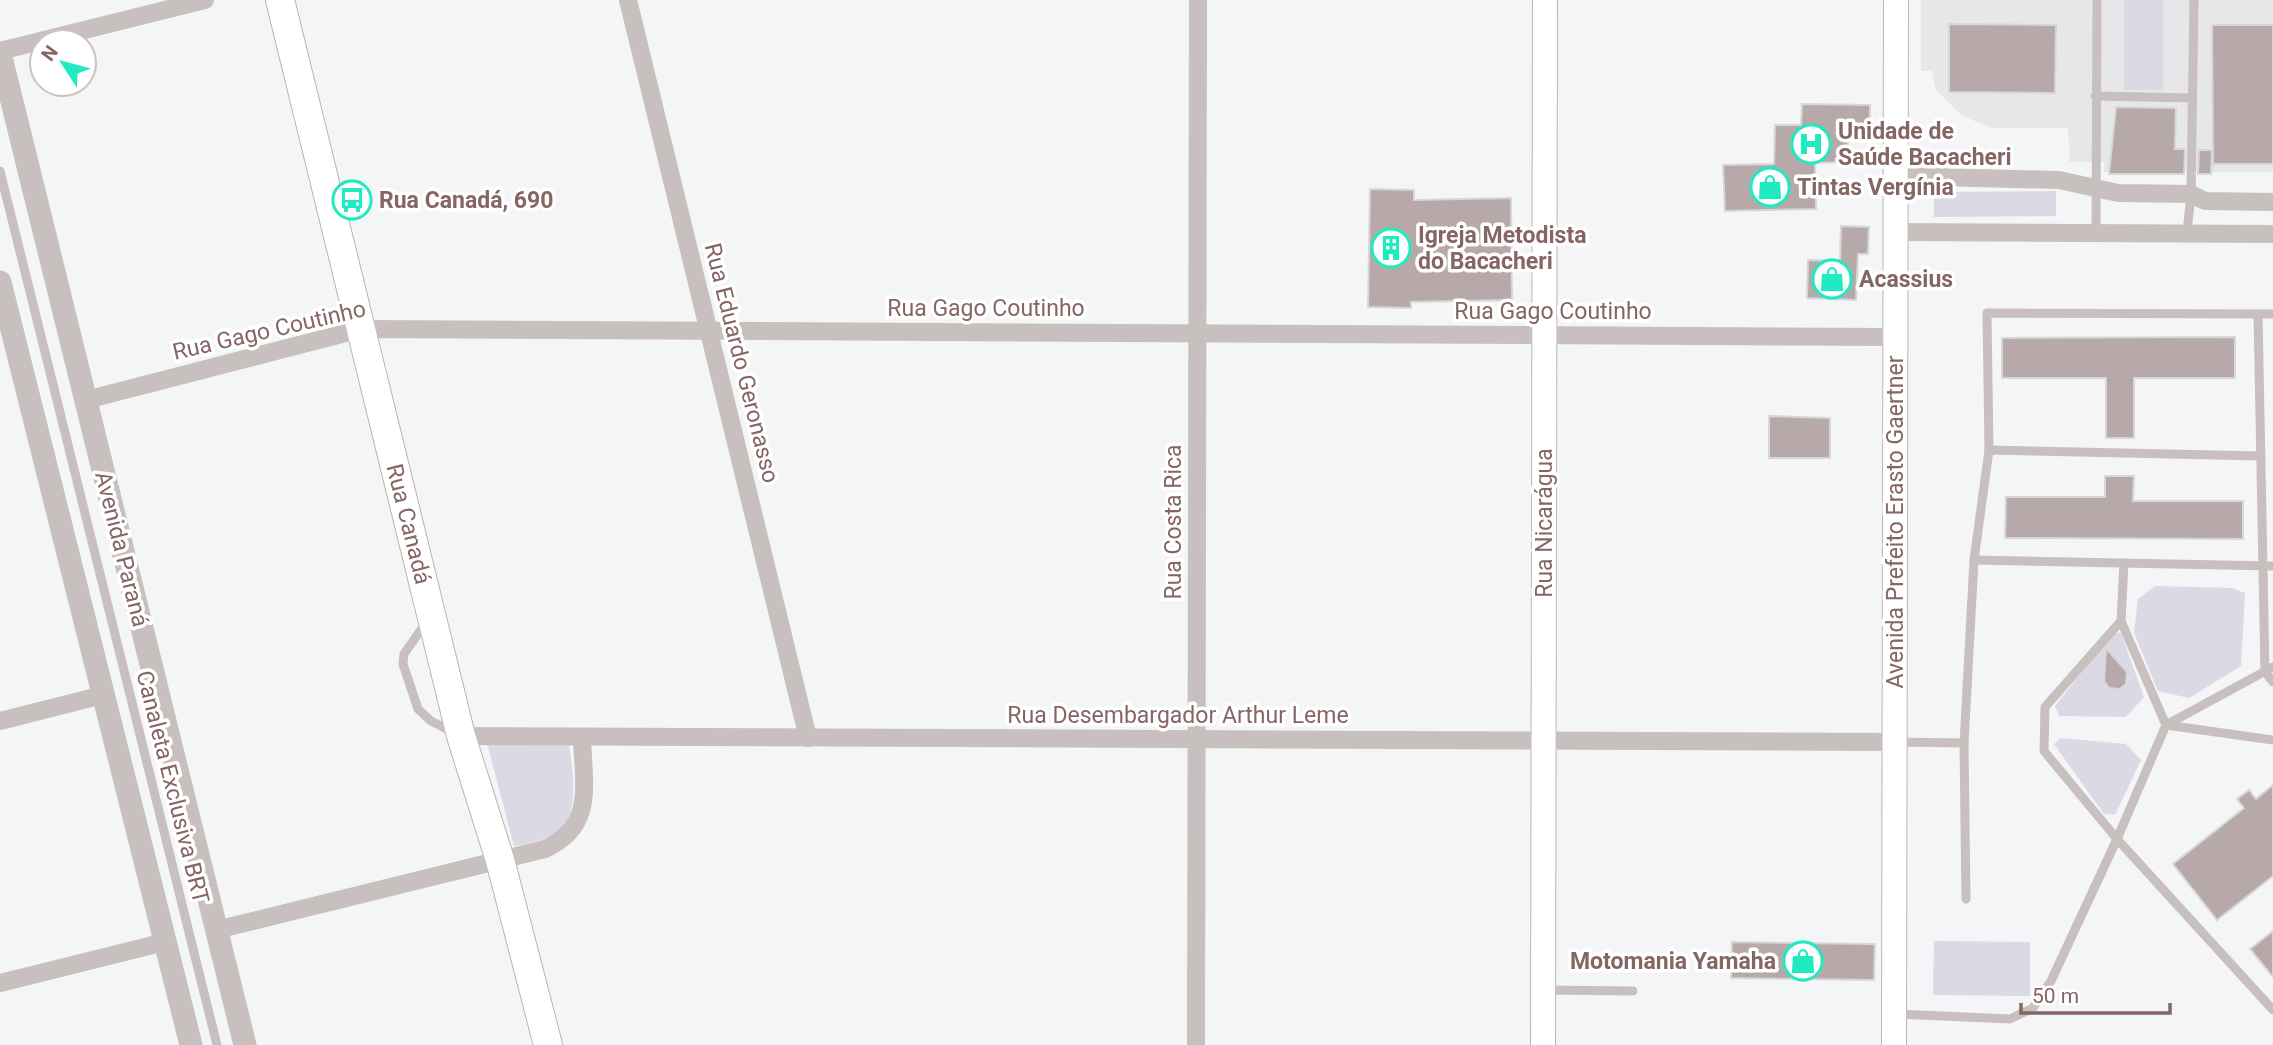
<svg xmlns="http://www.w3.org/2000/svg" width="2273" height="1045" font-family="Roboto,sans-serif">
	<rect width="100%" height="100%" fill="#f4f5f7"/>
	<!-- built -->
	<path fill="#e7e6e8" d="M1921,0H2273V172H2104V162H2070L2068,128H1991L1961,115L1936,90L1932,71H1921Z"/>
	<!-- green -->
	<g fill="#dbd9e3">
		<rect x="2124" y="0" width="39" height="90"/>
		<path d="M2056,191V216L1934,217V192Z"/>
		<path d="M2155,586L2232,588L2245,593L2241,666L2189,698L2158,691L2134,633L2138,599Z"/>
		<path d="M2113,633H2121L2144,697L2126,717L2059,716L2055,706Z"/>
		<path d="M2061,738L2126,744L2141,760L2115,815L2104,814L2054,744Z"/>
		<path d="M487,743L569,744C573,773 583,825 547,838C536,842 525,844 514,846Z"/>
		<path d="M1934,941L2030,942V996L1933,995Z"/>
	</g>
	<!-- building -->
	<g fill="#b7a8a9" stroke="#d6d7d9" stroke-width="2">
		<path d="M1949,24L2056,25L2055,93L1949,92Z"/>
		<path d="M2212,25H2273V164H2213Z"/>
		<path d="M1802,104L1870,105V127L1848,126V162L1815,163L1816,209L1725,211L1723,165L1774,164L1775,125H1801Z"/>
		<path d="M2116,107L2176,108L2175,149H2185L2184,174H2109Z"/>
		<path d="M2199,150H2212L2211,174H2198Z"/>
		<path d="M1370,189L1414,190V200L1511,198L1512,300L1411,302V308L1368,307Z"/>
		<path d="M1841,226L1869,227L1868,254H1858L1856,300L1807,298L1808,260L1840,261Z"/>
		<path d="M2235,337V378H2134V438H2106V378H2002V338Z"/>
		<path d="M1769,416L1830,418V458H1769Z"/>
		<path d="M2105,476H2134L2133,501H2243V539L2005,538L2006,497H2105Z"/>
		<path d="M2106,648L2127,672L2126,684L2120,689L2109,688L2104,681Z"/>
		<path d="M2273,785V876L2217,920L2173,864L2244,808L2237,799L2249,790L2256,799Z"/>
		<path d="M2273,931V977L2250,949Z"/>
		<path d="M1732,942L1875,944L1874,980L1731,978Z"/>
	</g>
	<g fill="none" stroke-linecap="round" stroke-linejoin="round">
		<!-- secondary casing -->
		<g stroke="#beb4b4" stroke-width="26">
			<g id="secondary">
				<path d="M1543,1045L1545,0"/>
				<path d="M1894,1045L1896,0"/>
			</g>
		</g>
		<!-- primary casing -->
		<g stroke="#bcb3b3" stroke-width="30">
			<path id="primary" d="M280,0L461,736L500,860L548,1045"/>
		</g>
		<!-- service -->
		<g stroke="#c8bfbf" stroke-width="9">
			<path d="M2095,96L2193,98"/>
			<path d="M0,171L217,1045"/>
			<path d="M2096,233L2097,0"/>
			<path d="M2187,233L2191,194L2194,0"/>
			<path d="M2258,314L2265,672L2273,682"/>
			<path d="M1989,450L2261,456"/>
			<path d="M1974,560L2273,566"/>
			<path d="M2124,563L2121,621L2166,725L2273,740"/>
			<path d="M427,621L404,654L403,664L418,709L431,721L453,732"/>
			<path d="M2273,667L2166,725L2117,839L2273,1010"/>
			<path d="M1896,742L1964,743L1974,560L1989,450L1987,313L2273,314"/>
			<path d="M1964,743L1966,899"/>
			<path d="M1544,990L1633,991"/>
			<path d="M1897,1014L2010,1019L2033,1008L2051,981L2117,839L2044,751L2045,707L2121,621"/>
		</g>
		<!-- minor -->
		<g stroke="#c8bfbf" stroke-width="18">
			<path d="M628,0L808,738"/>
			<path d="M0,51L205,0"/>
			<path d="M1895,176L2059,180L2118,193L2191,194L2205,201L2273,202"/>
			<path d="M1895,232L2273,234"/>
			<path d="M86,400L361,329L1895,337"/>
			<path d="M0,721L103,695"/>
			<path d="M461,736L1894,742"/>
			<path d="M216,930L545,849C596,826 583,783 582,737"/>
			<path d="M0,983L165,942"/>
			<path d="M1196,1045L1198,0"/>
		</g>
		<!-- tertiary -->
		<g stroke="#c8bfbf" stroke-width="23">
			<path d="M0,53L245,1045"/>
			<path d="M0,282L191,1045"/>
		</g>
		<!-- secondary -->
		<use href="#secondary" stroke="#fff" stroke-width="24"/>
		<!-- primary -->
		<use href="#primary" stroke="#fff" stroke-width="28"/>
	</g>
	<!-- icons -->
	<defs>
		<g id="hospital-ring" transform="scale(2.0125)"><circle r="9.5" fill="#fff" stroke="#20ebc0" stroke-width="1.5"/><path d="M-5-5h3v3.5h4V-5h3V5h-3V1.5h-4V5h-3Z" fill="#20ebc0"/></g>
		<g id="shop-ring" transform="scale(2.0125)"><circle r="9.5" fill="#fff" stroke="#20ebc0" stroke-width="1.5"/><path d="M-5-2.5h2.3a2.7 3.5 0 0 1 5.4 0H5L5.5 6h-11ZM-1.5-2.5h3a1.5 2.3 0 0 0-3 0Z" fill="#20ebc0"/></g>
		<g id="bus-ring" transform="scale(2.0125)"><circle r="9.5" fill="#fff" stroke="#20ebc0" stroke-width="1.5"/><path d="M-5-6H5V4H4V6H2V4H-2V6H-4V4H-5ZM-3.5-4V0h7V-4ZM-3.5 1.2v1.5H-2V1.2ZM2 1.2v1.5H3.5V1.2Z" fill="#20ebc0"/></g>
		<g id="building-ring" transform="scale(2.0125)"><circle r="9.5" fill="#fff" stroke="#20ebc0" stroke-width="1.5"/><path d="M-4-6H4V6H1V3H-1V6H-4ZM-2.5-4.3h1.7v1.8h-1.7ZM.8-4.3h1.7v1.8H.8ZM-2.5-1h1.7V.8h-1.7ZM.8-1h1.7V.8H.8Z" fill="#20ebc0"/></g>
	</defs>
	<g fill-rule="evenodd">
		<use href="#hospital-ring" x="1811" y="144"/>
		<use href="#shop-ring" x="1770" y="187"/>
		<use href="#bus-ring" x="352" y="200"/>
		<use href="#building-ring" x="1391" y="248"/>
		<use href="#shop-ring" x="1832" y="279"/>
		<use href="#shop-ring" x="1803" y="961"/>
	</g>
	<g text-anchor="middle" stroke-width="7" stroke-linejoin="round" paint-order="stroke">
		<!-- poi labels -->
		<g font-size="23" font-weight="bold" fill="#866565" stroke="#fff" text-anchor="start">
			<text x="1838" y="139">Unidade de<tspan x="1838" dy="26">Saúde Bacacheri</tspan></text>
			<text x="1797" y="195">Tintas Vergínia</text>
			<text x="379" y="208">Rua Canadá, 690</text>
			<text x="1418" y="243">Igreja Metodista<tspan x="1418" dy="26">do Bacacheri</tspan></text>
			<text x="1859" y="287">Acassius</text>
			<text x="1776" y="969" text-anchor="end">Motomania Yamaha</text>
		</g>
		<!-- street labels -->
		<g font-size="23" fill="#866565" stroke="#fff">
			<text x="986" y="316">Rua Gago Coutinho</text>
			<text x="1553" y="319">Rua Gago Coutinho</text>
			<text transform="translate(269 330) rotate(-13)" y="8">Rua Gago Coutinho</text>
			<text transform="translate(742 363) rotate(76)" y="8">Rua Eduardo Geronasso</text>
			<text transform="translate(1173 522) rotate(-90)" y="8">Rua Costa Rica</text>
			<text transform="translate(1895 522) rotate(-90)" y="8">Avenida Prefeito Erasto Gaertner</text>
			<text transform="translate(1544 523) rotate(-90)" y="8">Rua Nicarágua</text>
			<text transform="translate(409 524) rotate(76)" y="8">Rua Canadá</text>
			<text transform="translate(122 549) rotate(76)" y="8">Avenida Paraná</text>
			<text x="1178" y="723">Rua Desembargador Arthur Leme</text>
			<text transform="translate(173 787) rotate(76)" y="8">Canaleta Exclusiva BRT</text>
		</g>
	</g>
	<!-- north arrow -->
	<g transform="translate(63 63) rotate(306)"><circle r="33" fill="#ffffff" stroke="#cfc1c1" stroke-width="2"/>
	<path d="M0-5L12 26L0 18L-12 26Z" fill="#20ebc0"/>
	<text y="-10" font-size="19" font-weight="bold" text-anchor="middle" fill="#866565">N</text>
	</g>
	<!-- scale -->
	<path d="M2021 1003v10h149v-10" fill="none" stroke="#866565" stroke-width="3.5"/>
	<text x="2032" y="1003" font-size="21" fill="#866565" stroke="#ffffff" stroke-width="5" paint-order="stroke">50 m</text>
</svg>
